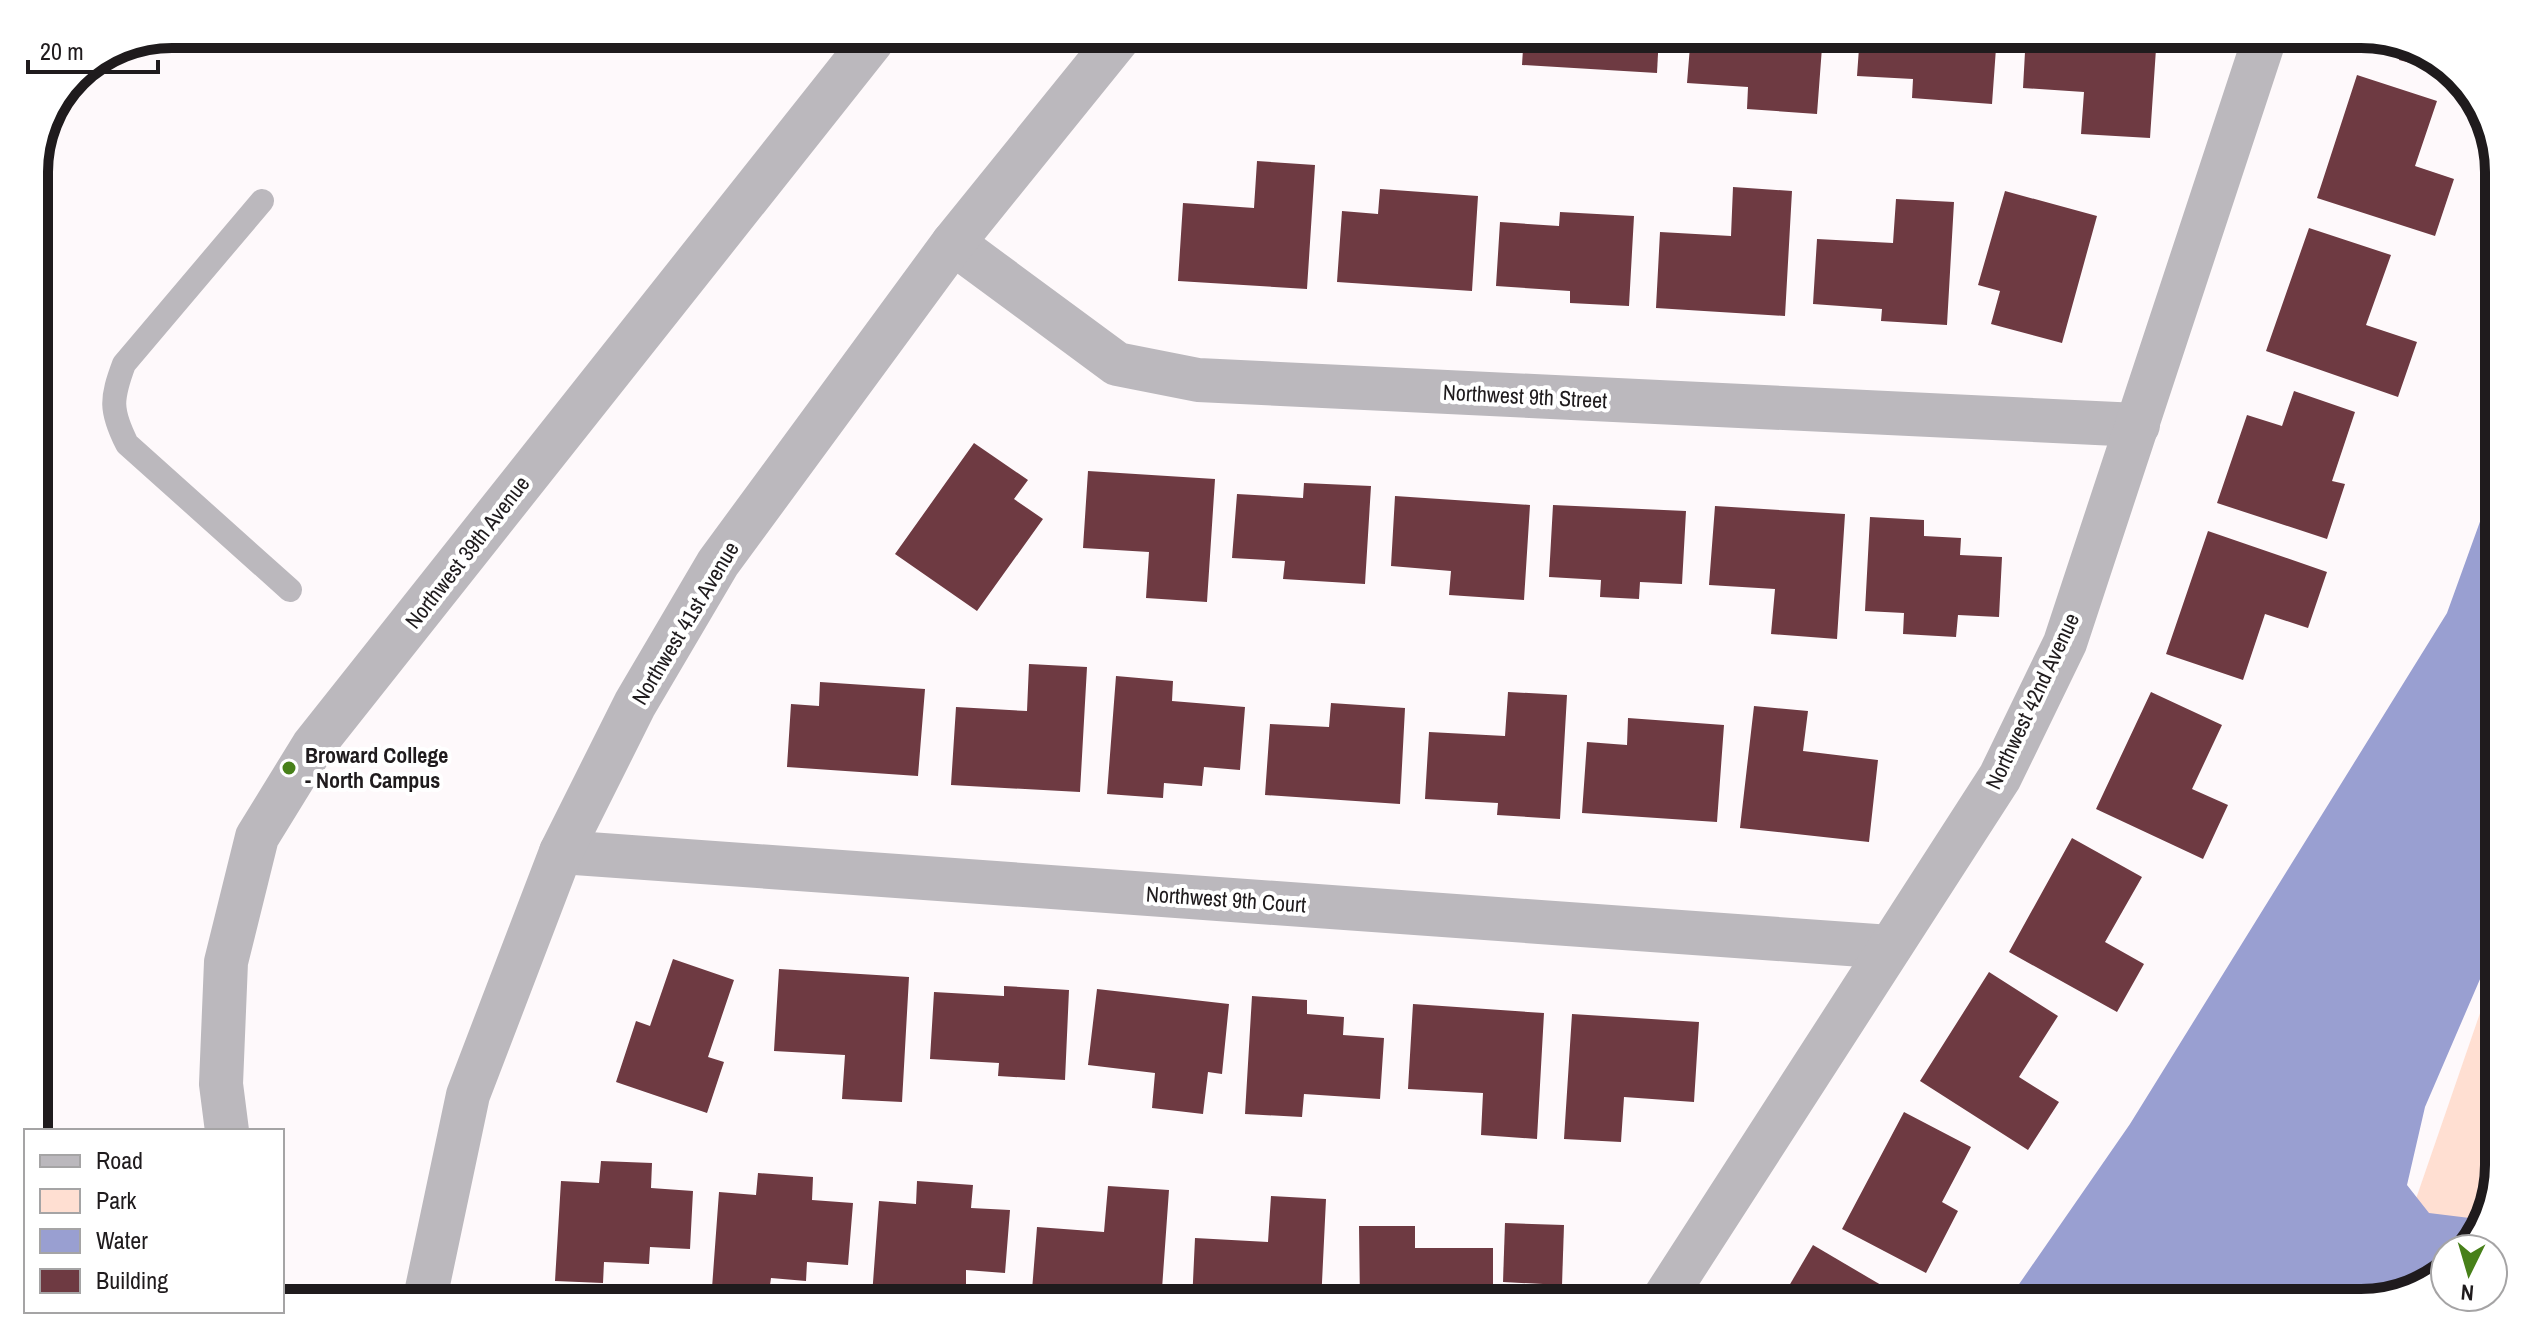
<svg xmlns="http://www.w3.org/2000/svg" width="2533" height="1337" font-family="'Archivo Narrow',sans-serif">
	<rect width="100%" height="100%" fill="#fef9fb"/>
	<!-- green -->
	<path fill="#ffdfd2" d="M2499,958V1165L2485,1226L2408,1222Z"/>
	<!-- water -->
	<path fill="#999fd1" d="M2499,469V935L2425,1107L2407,1185L2429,1213L2486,1220L2485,1226L2463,1249H2445V1269L2430,1284L2361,1303H2006L2130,1124L2447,613Z"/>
	<!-- building -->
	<g fill="#6e3a42">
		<path d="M1524,34H1659L1657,73L1522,65Z"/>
		<path d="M1691,34H1823L1817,114L1747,109L1748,87L1687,83Z"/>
		<path d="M1860,34H1997L1992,104L1912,98L1913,79L1857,76Z"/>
		<path d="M2026,34H2157L2150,138L2081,134L2084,92L2023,88Z"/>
		<path d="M2403,44L2422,48L2452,74L2399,60Z"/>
		<path d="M2357,75L2437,101L2415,166L2454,179L2435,236L2317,198Z"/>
		<path d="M1257,161L1315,165L1307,289L1178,281L1183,203L1254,208Z"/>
		<path d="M1733,187L1792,191L1785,316L1656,308L1660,232L1731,236Z"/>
		<path d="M1380,189L1478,196L1472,291L1337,282L1342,211L1378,214Z"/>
		<path d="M2005,191L2097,216L2062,343L1991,324L2000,291L1978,285Z"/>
		<path d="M1896,199L1954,202L1947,325L1881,321L1882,309L1813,304L1817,239L1893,243Z"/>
		<path d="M1560,212L1634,216L1629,306L1570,303V291L1496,286L1500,222L1559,226Z"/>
		<path d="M2309,228L2391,255L2366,325L2417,342L2398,397L2266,351Z"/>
		<path d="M2294,391L2355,412L2332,481L2345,484L2327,539L2217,503L2247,415L2282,426Z"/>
		<path d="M974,443L1028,480L1014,499L1043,519L977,611L895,554Z"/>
		<path d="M1088,471L1215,479L1207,602L1146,598L1149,552L1083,548Z"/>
		<path d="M1304,483L1371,486L1365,584L1283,579L1285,561L1232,558L1237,494L1303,498Z"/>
		<path d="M1395,496L1530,505L1524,600L1449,595L1451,571L1391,566Z"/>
		<path d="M1553,505L1686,511L1682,584L1640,582L1639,599L1600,597L1601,580L1549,577Z"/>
		<path d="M1715,506L1845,514L1837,639L1771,634L1775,589L1709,585Z"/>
		<path d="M1870,517L1924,520V536L1961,538L1960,555L2002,557L1999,617L1958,615L1956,637L1903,634L1904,613L1865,611Z"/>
		<path d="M2208,531L2327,572L2308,628L2265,614L2243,680L2166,654Z"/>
		<path d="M1029,664L1087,667L1080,792L951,785L956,707L1027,711Z"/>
		<path d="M1116,676L1173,681L1172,701L1245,707L1240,770L1204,767L1202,786L1164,783L1163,798L1107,794Z"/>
		<path d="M820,682L925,689L918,776L787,767L791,704L819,706Z"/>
		<path d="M1508,692L1567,695L1560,819L1497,815L1498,803L1425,799L1429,732L1505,736Z"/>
		<path d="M2151,692L2222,725L2192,789L2228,805L2203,859L2096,809Z"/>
		<path d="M1331,703L1405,708L1400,804L1265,795L1270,724L1329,727Z"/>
		<path d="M1754,706L1808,711L1803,751L1878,760L1869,842L1740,828Z"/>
		<path d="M1628,718L1724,725L1717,822L1582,813L1587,742L1627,745Z"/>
		<path d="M2072,838L2142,877L2105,942L2144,964L2117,1012L2009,952Z"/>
		<path d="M673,959L734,980L708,1057L724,1062L707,1113L616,1082L636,1021L650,1026Z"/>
		<path d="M779,969L909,977L902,1102L842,1099L845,1055L774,1051Z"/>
		<path d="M1989,972L2058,1016L2019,1077L2059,1102L2028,1150L1920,1081Z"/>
		<path d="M1004,986L1069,990L1065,1080L998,1076L999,1063L930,1059L934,992L1004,996Z"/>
		<path d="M1097,989L1229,1004L1222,1074L1208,1072L1203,1114L1152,1108L1155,1073L1088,1065Z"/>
		<path d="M1252,996L1307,1000V1014L1344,1017L1343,1035L1384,1038L1380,1099L1304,1094L1302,1117L1245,1114Z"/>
		<path d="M1413,1004L1544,1013L1537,1139L1481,1135L1483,1093L1408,1089Z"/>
		<path d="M1572,1014L1699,1022L1694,1102L1624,1097L1621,1142L1564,1139Z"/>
		<path d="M1904,1112L1971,1147L1942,1202L1958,1211L1926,1273L1842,1229Z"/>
		<path d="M601,1161L652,1163L651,1188L693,1191L690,1249L650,1247L649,1264L604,1262L603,1283L555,1281L561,1181L599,1183Z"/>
		<path d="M758,1173L813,1177L812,1200L853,1203L848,1265L807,1262L806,1281L771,1278L769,1292L712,1288L719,1192L756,1195Z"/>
		<path d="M917,1181L973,1185L971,1208L1010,1210L1005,1273L966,1270V1288L928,1286L927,1300L872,1296L879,1201L916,1204Z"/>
		<path d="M1108,1186L1169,1190L1161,1303H1031L1037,1227L1104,1232Z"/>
		<path d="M1271,1196L1326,1199L1321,1303H1192L1195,1238L1268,1242Z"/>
		<path d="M1505,1223L1564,1225L1562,1285L1503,1282Z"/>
		<path d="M1359,1226H1415V1248H1493V1303H1360Z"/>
		<path d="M1813,1245L1881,1285L1871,1303H1779Z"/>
	</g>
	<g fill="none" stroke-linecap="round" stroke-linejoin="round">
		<!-- service -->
		<path stroke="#bbb8bd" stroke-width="24" d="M262,201L124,364C111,399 110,410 127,444L290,590"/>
		<!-- minor -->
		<g stroke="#bbb8bd" stroke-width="44">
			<path d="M953,243L1117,364L1198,380L2138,425"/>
			<path d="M561,852L1890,947"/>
			<path d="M227,1131L221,1084L226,962L257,837L313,746L872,41L864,34"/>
			<path d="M424,1303L468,1095L561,852L635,704L718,563L953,243L1122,34"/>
			<path d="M1661,1303L2000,777L2065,643L2266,34"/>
		</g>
	</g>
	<!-- markers -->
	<circle fill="#478019" stroke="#fff" stroke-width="3" cx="289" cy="768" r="8"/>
	<g text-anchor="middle" stroke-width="8" stroke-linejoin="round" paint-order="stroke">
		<!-- street labels -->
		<g font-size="22" fill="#1f1b1d" stroke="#fff">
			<text transform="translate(1525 396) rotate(3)" y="8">Northwest 9th Street</text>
			<text transform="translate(467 552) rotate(-52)" y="8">Northwest 39th Avenue</text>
			<text transform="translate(685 623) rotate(-59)" y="8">Northwest 41st Avenue</text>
			<text transform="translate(2032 701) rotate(-65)" y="8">Northwest 42nd Avenue</text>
			<text transform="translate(1226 899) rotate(4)" y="8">Northwest 9th Court</text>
		</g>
		<!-- poi labels -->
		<g font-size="22" font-weight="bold" fill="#1f1b1d" stroke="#fff" text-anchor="start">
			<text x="305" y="763">Broward College<tspan x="305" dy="25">- North Campus</tspan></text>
		</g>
	</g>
	<!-- crop -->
	<path d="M0 0H2533V1337H0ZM172 48H2361A124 124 0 0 1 2485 172V1165A124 124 0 0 1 2361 1289H172A124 124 0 0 1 48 1165V172A124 124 0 0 1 172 48Z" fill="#fff" fill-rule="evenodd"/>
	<path fill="none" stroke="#1f1b1d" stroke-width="10" d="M172 48H2361A124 124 0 0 1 2485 172V1165A124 124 0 0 1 2361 1289H172A124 124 0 0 1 48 1165V172A124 124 0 0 1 172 48Z"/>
	<!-- legend -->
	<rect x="24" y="1129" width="260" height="184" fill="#ffffff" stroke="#a5a4a5" stroke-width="2"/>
	<rect x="40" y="1155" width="40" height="12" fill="#bbb8bd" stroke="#a5a4a5" stroke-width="2"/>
	<text x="96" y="1169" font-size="24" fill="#1f1b1d">Road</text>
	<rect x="40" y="1189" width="40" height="24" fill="#ffdfd2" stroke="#a5a4a5" stroke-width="2"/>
	<text x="96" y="1209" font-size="24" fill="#1f1b1d">Park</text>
	<rect x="40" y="1229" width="40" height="24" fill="#999fd1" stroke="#a5a4a5" stroke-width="2"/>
	<text x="96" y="1249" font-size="24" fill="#1f1b1d">Water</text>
	<rect x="40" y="1269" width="40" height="24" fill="#6e3a42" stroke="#a5a4a5" stroke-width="2"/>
	<text x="96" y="1289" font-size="24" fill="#1f1b1d">Building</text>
	<!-- north arrow -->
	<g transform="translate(2469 1273) rotate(185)"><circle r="38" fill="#ffffff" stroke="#a5a4a5" stroke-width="2"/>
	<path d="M0-6L14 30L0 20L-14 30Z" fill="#478019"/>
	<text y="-12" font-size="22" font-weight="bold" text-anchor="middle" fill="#1f1b1d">N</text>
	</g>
	<!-- scale -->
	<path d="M28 60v12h130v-12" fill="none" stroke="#1f1b1d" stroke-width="4"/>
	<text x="40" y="60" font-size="24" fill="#1f1b1d" stroke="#ffffff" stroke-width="6" paint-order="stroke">20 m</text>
</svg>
